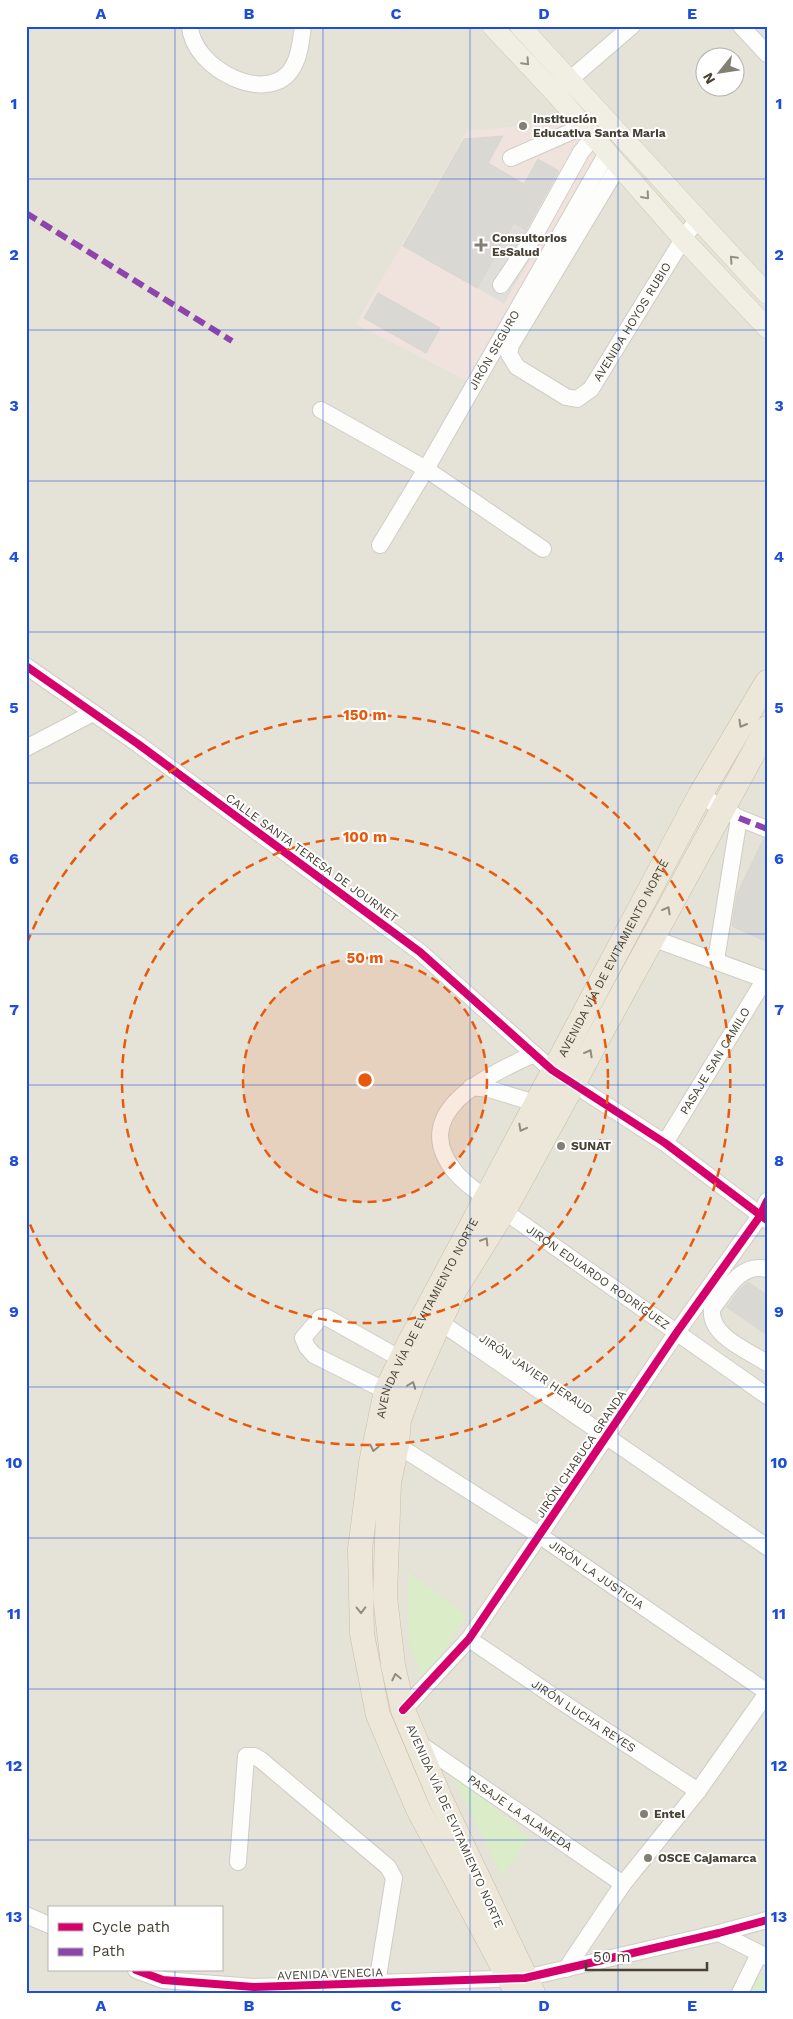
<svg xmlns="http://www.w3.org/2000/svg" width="793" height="2019" font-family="'Work Sans',sans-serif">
	<rect width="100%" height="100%" fill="#f0efea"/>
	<!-- residential -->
	<path fill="#e5e2d7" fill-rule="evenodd" d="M26,26H767V1993H26ZM706,58H736V88H706ZM49,1908H221V1970H49Z"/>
	<!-- medical -->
	<path fill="#f0e3de" d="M566,121L607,166L477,386L356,324L467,131Z"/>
	<!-- green -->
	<g fill="#dbedc8">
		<path d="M408,1572L467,1615L424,1681L409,1645Z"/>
		<path d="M446,1764L529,1838L502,1876Z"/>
		<path d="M759,1974L767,1978V1993H751Z"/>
	</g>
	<!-- parking -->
	<path fill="#e0ded9" d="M514,223L542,238L504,304L477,288Z"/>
	<!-- building -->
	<g fill="#dad8d2" stroke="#d8d6cf">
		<path d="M503,136L488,163L524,184L538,159L559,171L526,230L514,223L477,288L403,246L464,139Z"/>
		<path d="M378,293L440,328L426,353L364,318Z"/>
		<path d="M764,838L767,839V942L732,926L737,894Z"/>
		<path d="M748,1282L767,1295V1335L727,1307L739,1290Z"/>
	</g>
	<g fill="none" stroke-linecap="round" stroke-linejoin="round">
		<!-- minor casing -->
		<g stroke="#cecdc7" stroke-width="18">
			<g id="minor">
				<path d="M190,26C192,69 270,108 293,67C300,55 301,40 303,26"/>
				<path d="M741,26L767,54"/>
				<path d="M560,88L632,26"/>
				<path d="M511,158L575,130L591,118"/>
				<path id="s1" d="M619,165L511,345L509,354L517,367L566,397L577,399L591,389L683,239L697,220"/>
				<path d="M501,285L536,233L581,152L593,137"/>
				<path d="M321,410L426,469L543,549"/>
				<path id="s2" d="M380,545L426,469L607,153"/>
				<path d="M26,666L138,744L420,952L552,1070L665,1143L767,1220"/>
				<path d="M26,748L93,713"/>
				<path d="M700,795L739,818L767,829"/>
				<path d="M652,938L767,980"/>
				<path d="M716,960L739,818"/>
				<path d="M471,1087L489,1089L535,1103"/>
				<path id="s3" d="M665,1143L765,979"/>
				<path d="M485,1198C476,1190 464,1183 456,1173C405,1112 489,1075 534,1054"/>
				<path id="s4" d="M504,1211L767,1396"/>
				<path d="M767,1269C740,1262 726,1291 712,1309C709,1336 747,1350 767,1363"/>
				<path d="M440,1322L767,1547"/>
				<path d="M386,1391L314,1355L307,1347L303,1338L320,1318L326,1317L401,1359"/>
				<path id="s5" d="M397,1445L539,1535L767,1692"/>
				<path id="s6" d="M469,1639L559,1700L698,1791"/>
				<path d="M403,1710L469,1639L677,1332L760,1216L767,1201"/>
				<path id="s7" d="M417,1742L623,1884"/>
				<path d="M238,1862L246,1756H254L261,1760L388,1867L394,1878L377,1983"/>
				<path d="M26,1915L49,1925"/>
				<path d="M719,1933L767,1957"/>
				<path d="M566,1969L623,1884L698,1791L767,1693"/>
				<path d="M136,1970L163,1980L254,1987L525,1978L719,1933L767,1920"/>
				<path d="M740,1993L759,1954"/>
			</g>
		</g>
		<!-- major casing -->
		<g stroke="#d4cdb6" stroke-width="21">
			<g id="major">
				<path d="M492,26L555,93L683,239L767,328"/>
				<path d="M520,26L767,294"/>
			</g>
		</g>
		<!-- highway casing -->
		<g stroke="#cabfa4" stroke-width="25">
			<g id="highway">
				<path id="s8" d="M517,1993L418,1809L378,1715L362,1634L360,1549L371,1463L386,1391L407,1347L700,795L767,682"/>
				<path d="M533,1993L440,1798L403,1710L393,1665L385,1597L389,1482L397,1445L399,1420L414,1379L453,1293L504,1211L767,728"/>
			</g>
		</g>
		<!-- minor -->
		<use href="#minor" stroke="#fdfdfc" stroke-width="16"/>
		<!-- major -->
		<use href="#major" stroke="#f1eee3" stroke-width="20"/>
		<!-- highway -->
		<use href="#highway" stroke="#ece7d9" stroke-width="24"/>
		<!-- quiet -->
		<g stroke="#8e44ad" stroke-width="6" stroke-dasharray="12 6" stroke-linecap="butt">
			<path d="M26,213L232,341"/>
			<path d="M739,818L767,829"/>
		</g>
		<!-- cycleway casing -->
		<g stroke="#fff" stroke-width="11">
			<g id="cycleway">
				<path d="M26,666L138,744L420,952L552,1070L665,1143L767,1220"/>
				<path d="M403,1710L469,1639L677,1332L760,1216L767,1201"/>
				<path d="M136,1970L163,1980L254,1987L525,1978L719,1933L767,1920"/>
			</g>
		</g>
		<!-- cycleway -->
		<use href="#cycleway" stroke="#d6006c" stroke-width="8"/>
	</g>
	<!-- one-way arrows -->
	<defs><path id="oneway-chevron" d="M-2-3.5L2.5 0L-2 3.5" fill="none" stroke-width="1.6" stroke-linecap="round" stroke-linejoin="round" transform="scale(1.25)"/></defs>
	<g stroke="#948f83">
		<use href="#oneway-chevron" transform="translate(526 62) rotate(47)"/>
		<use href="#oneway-chevron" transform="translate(646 196) rotate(49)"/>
		<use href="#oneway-chevron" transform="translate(733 259) rotate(-133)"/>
	</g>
	<g stroke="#918c7f">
		<use href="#oneway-chevron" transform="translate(742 724) rotate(120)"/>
		<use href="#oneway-chevron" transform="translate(667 910) rotate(-61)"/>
		<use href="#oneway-chevron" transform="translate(589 1053) rotate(-61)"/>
		<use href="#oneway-chevron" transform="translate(522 1128) rotate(118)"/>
		<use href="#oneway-chevron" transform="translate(485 1241) rotate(-58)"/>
		<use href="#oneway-chevron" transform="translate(412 1385) rotate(-69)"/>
		<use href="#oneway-chevron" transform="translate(374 1448) rotate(102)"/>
		<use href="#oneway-chevron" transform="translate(361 1610) rotate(89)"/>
		<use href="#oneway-chevron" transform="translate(396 1677) rotate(-103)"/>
	</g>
	<!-- grid -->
	<path fill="none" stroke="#1d4ed8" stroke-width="1" stroke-opacity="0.55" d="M175,26V1908M323,26V1993M470,26V1993M618,26V1993M26,179H767M26,330H767M26,481H767M26,632H767M26,783H767M26,934H767M26,1085H767M26,1236H767M26,1387H767M26,1538H767M26,1689H767M26,1840H767M175,1970V1993"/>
	<!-- distance rings -->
	<circle cx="365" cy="1080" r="122" fill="#e8590c" fill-opacity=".12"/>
	<g fill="none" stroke="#e8590c" stroke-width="2.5" stroke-dasharray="9 6">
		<circle cx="365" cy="1080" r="122"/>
		<circle cx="365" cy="1080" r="243"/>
		<path d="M27 943A365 365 0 1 1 27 1217"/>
	</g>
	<!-- markers -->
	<g fill="#827f74" stroke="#fff" stroke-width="2">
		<circle cx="523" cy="126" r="5"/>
		<path d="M478.5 237.5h5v5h5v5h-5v5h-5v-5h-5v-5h5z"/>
		<circle cx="561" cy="1146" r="5"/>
		<circle cx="644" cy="1814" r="5"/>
		<circle cx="648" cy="1858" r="5"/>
	</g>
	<g text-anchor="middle" stroke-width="4" stroke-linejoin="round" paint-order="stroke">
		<!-- poi labels -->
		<g font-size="12" font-weight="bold" fill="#474235" stroke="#fff" text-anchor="start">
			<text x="533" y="123">Institución<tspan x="533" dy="14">Educativa Santa Maria</tspan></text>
			<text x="492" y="242">Consultorios<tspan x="492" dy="14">EsSalud</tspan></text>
			<text x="571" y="1150">SUNAT</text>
			<text x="654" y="1818">Entel</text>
			<text x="658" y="1862">OSCE Cajamarca</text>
		</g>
		<!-- street labels -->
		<g font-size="12" fill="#474235" stroke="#fff">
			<text dy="4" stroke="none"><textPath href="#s1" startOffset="399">AVENIDA HOYOS RUBIO</textPath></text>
			<text dy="4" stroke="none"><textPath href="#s2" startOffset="226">JIRÓN SEGURO</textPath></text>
			<text transform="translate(312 858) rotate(36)" y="4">CALLE SANTA TERESA DE JOURNET</text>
			<text dy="4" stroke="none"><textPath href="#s8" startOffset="1128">AVENIDA VÍA DE EVITAMIENTO NORTE</textPath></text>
			<text dy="4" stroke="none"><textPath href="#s3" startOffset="96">PASAJE SAN CAMILO</textPath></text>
			<text dy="4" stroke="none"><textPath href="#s4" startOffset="115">JIRÓN EDUARDO RODRÍGUEZ</textPath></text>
			<text dy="4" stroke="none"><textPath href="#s8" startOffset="722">AVENIDA VÍA DE EVITAMIENTO NORTE</textPath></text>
			<text transform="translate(536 1374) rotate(34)" y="4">JIRÓN JAVIER HERAUD</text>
			<text transform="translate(581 1454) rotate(-56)" y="4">JIRÓN CHABUCA GRANDA</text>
			<text dy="4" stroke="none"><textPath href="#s5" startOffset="238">JIRÓN LA JUSTICIA</textPath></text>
			<text dy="4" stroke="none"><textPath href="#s6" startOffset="138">JIRÓN LUCHA REYES</textPath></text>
			<text dy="4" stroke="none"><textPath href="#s7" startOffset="125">PASAJE LA ALAMEDA</textPath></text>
			<text transform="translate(455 1826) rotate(66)" y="4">AVENIDA VÍA DE EVITAMIENTO NORTE</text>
			<text transform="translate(330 1974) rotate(-2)" y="4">AVENIDA VENECIA</text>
		</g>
	</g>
	<circle cx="365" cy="1080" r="8" fill="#e8590c" stroke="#fff" stroke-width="2.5"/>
	<g font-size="15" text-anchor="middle" font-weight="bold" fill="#e8590c" stroke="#fff" stroke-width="4" stroke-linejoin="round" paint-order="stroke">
		<text x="365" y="720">150 m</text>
		<text x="365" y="842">100 m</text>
		<text x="365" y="963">50 m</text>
	</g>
	<!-- border -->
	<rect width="793" height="2019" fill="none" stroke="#ffffff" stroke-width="55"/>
	<!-- legend -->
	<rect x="48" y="1906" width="175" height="65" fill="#ffffff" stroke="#b5b3ae"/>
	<rect x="58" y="1923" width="25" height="8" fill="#d6006c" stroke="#b5b3ae"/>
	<text x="92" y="1932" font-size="15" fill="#474235">Cycle path</text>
	<rect x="58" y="1948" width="25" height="8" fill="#8e44ad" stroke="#b5b3ae"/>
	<text x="92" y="1956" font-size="15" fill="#474235">Path</text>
	<!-- north arrow -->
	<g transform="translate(720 72) rotate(240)"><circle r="24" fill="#ffffff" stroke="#b5b3ae"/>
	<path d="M0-4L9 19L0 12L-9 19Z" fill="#827f74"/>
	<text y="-8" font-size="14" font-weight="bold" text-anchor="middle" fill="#474235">N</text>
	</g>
	<!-- scale -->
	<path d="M586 1962v8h121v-8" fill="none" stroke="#474235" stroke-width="2.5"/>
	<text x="593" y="1962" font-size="15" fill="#474235" stroke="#ffffff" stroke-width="4" paint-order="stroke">50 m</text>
	<rect x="28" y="28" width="738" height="1964" fill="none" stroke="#1d4ed8" stroke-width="2"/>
	<g font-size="16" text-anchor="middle" font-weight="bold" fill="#1d4ed8">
		<text x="101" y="19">A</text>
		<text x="249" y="19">B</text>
		<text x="396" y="19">C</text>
		<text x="544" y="19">D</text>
		<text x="692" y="19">E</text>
		<text x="14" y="109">1</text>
		<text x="779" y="109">1</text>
		<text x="14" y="260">2</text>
		<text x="779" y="260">2</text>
		<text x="14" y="411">3</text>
		<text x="779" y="411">3</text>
		<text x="14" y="562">4</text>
		<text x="779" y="562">4</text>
		<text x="14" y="713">5</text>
		<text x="779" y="713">5</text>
		<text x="14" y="864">6</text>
		<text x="779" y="864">6</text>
		<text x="14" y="1015">7</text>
		<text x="779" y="1015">7</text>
		<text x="14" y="1166">8</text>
		<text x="779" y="1166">8</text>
		<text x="14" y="1317">9</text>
		<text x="779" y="1317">9</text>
		<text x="14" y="1468">10</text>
		<text x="779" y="1468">10</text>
		<text x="14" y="1619">11</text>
		<text x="779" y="1619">11</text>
		<text x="14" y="1771">12</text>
		<text x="779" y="1771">12</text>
		<text x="14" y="1922">13</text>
		<text x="779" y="1922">13</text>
		<text x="101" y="2011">A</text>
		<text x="249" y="2011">B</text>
		<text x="396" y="2011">C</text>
		<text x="544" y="2011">D</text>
		<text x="692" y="2011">E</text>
	</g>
</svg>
